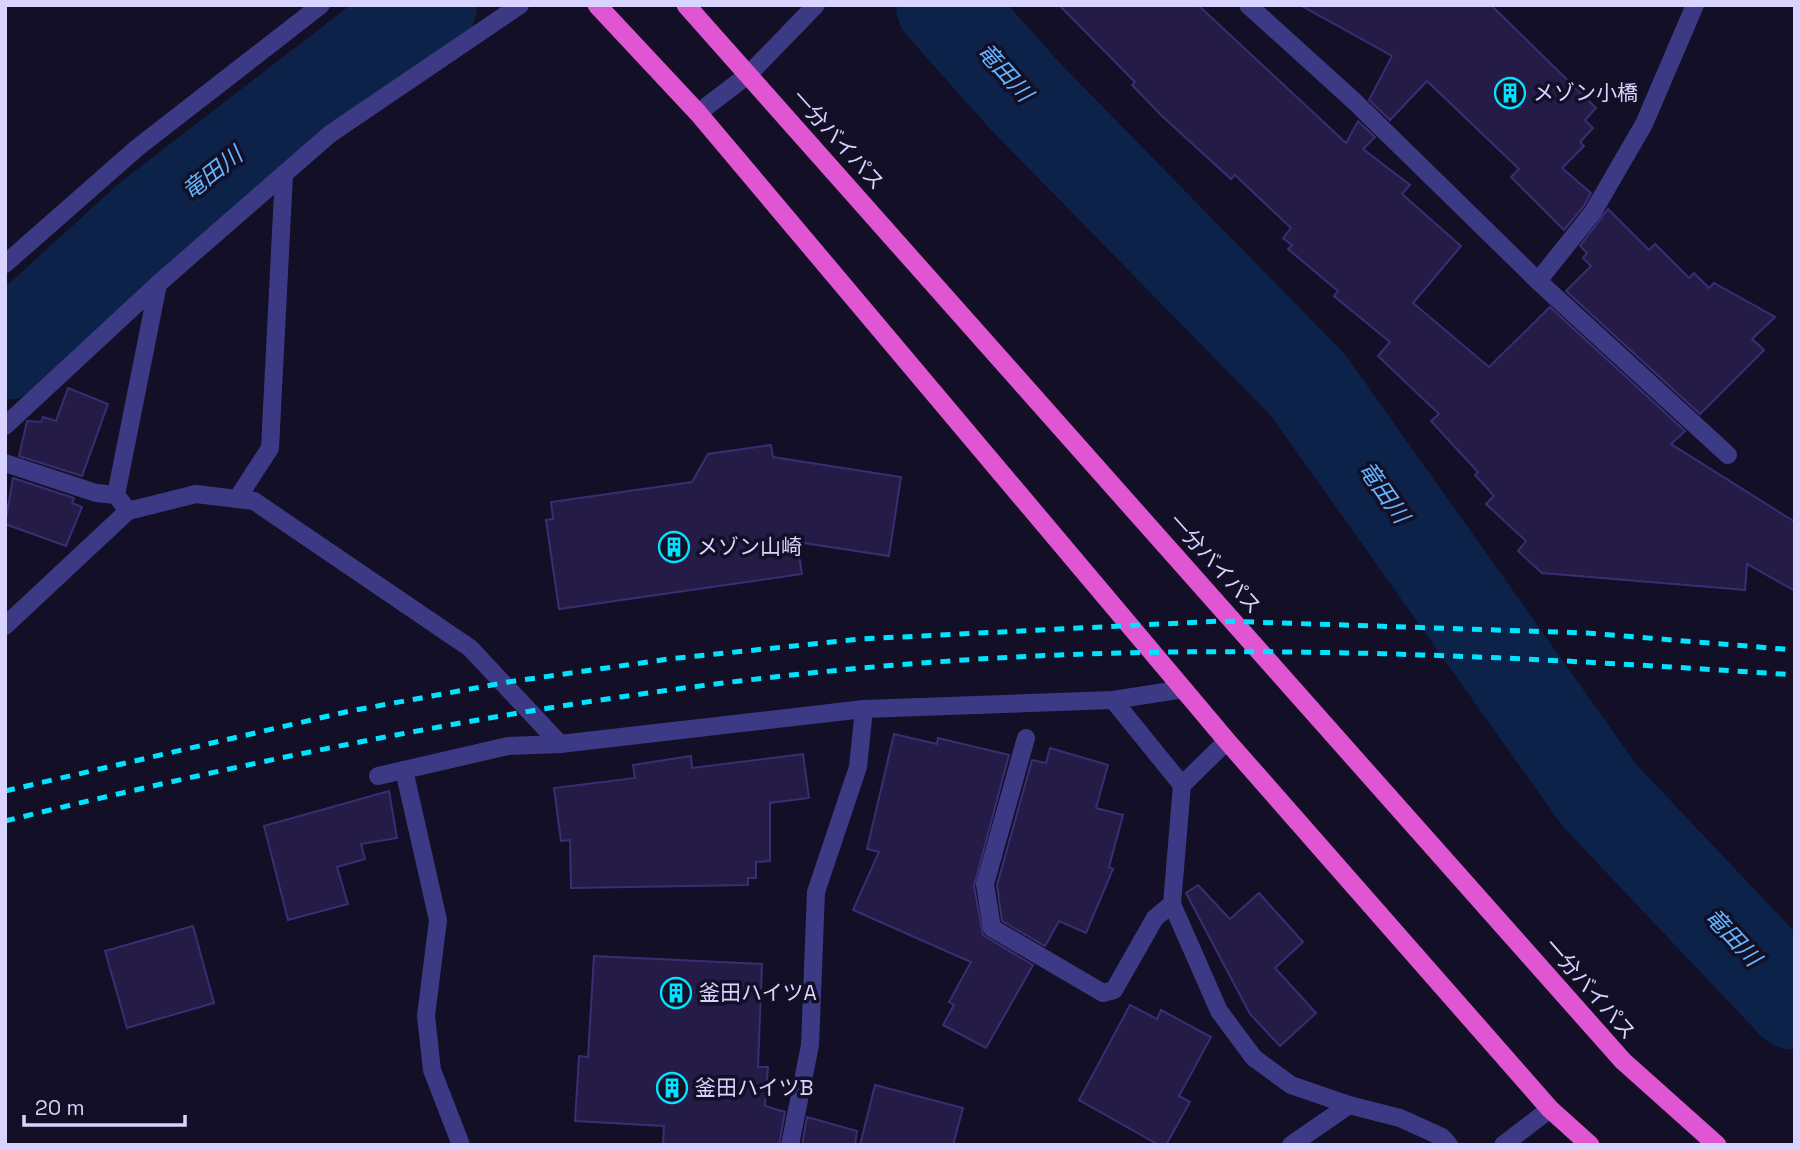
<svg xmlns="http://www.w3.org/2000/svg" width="1800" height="1150" font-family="'Space Grotesk','Noto Sans JP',sans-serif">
	<rect width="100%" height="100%" fill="#130f26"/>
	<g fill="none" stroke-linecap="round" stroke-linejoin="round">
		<!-- river -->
		<g stroke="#0c2248" stroke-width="96">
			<path d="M944,5L1026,97L1308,385L1600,796L1795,1002"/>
			<path d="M5,352L150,220L429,5"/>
		</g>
	</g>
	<!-- building -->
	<g fill="#241b47" stroke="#3b2d73" stroke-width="2">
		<path d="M1059,5H1198L1346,143L1358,121L1375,137L1363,149L1410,185L1402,194L1461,246L1413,303L1489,367L1550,307L1685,431L1671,444L1795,522V591L1747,564L1745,590L1542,573L1518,551L1526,541L1486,504L1494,496L1475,475L1478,472L1431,421L1439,414L1378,356L1390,342L1334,296L1338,291L1288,249L1292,245L1283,238L1291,228L1235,175L1231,179L1162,116L1132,85L1135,82Z"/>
		<path d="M1300,5H1491L1596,108L1585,120L1593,128L1580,142L1584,146L1562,168L1591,193L1584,206L1564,230L1511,177L1519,169L1427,81L1390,120L1369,100L1392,56Z"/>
		<path d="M1608,209L1649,250L1655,244L1689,278L1694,273L1709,288L1714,283L1775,317L1752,339L1764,350L1700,414L1566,291L1591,266L1583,258L1587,253L1580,246Z"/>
		<path d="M68,388L108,404L82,476L19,456L27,421L41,422L43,417L56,421Z"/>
		<path d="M771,445L773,457L901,477L889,556L797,542L802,574L559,609L546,520L553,519L551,502L692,482L708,454Z"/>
		<path d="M13,478L74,498L72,503L82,507L66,546L5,524Z"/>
		<path d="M894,734L937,744L938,738L1009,755L974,886L983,935L1033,965L986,1048L943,1025L954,1005L949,1002L971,962L853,910L879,852L867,849Z"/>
		<path d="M1050,748L1108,765L1096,808L1123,815L1109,867L1113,869L1086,933L1059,921L1045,946L1002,921L997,885L1032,760L1046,763Z"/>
		<path d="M803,754L809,798L770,803V861L756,862V878H748V885L571,888L570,840L561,841L554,788L635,778L633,765L691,756L692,768Z"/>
		<path d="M389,791L397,838L361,844L365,859L337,867L348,904L288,920L264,826Z"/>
		<path d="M1198,885L1230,919L1259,893L1303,942L1275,968L1316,1013L1280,1046L1250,1014L1186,893Z"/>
		<path d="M193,926L214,1003L127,1028L105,951Z"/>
		<path d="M594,956L762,964L758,1067H768L765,1106L785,1112L779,1145H663L664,1126L575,1121L579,1056L588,1057Z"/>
		<path d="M1130,1005L1157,1019L1161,1010L1211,1037L1179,1096L1190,1102L1166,1145H1159L1079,1100Z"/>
		<path d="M875,1085L963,1108L953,1145H860Z"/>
		<path d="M807,1117L857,1131L855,1145H802Z"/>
	</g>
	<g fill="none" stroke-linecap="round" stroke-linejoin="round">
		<!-- service -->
		<path stroke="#3d3a85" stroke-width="18" d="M1026,738L985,884L992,928L1103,993L1114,990L1155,918L1172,904"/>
		<!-- minor -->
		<g stroke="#3d3a85" stroke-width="18">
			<path d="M1248,5L1354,101L1538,281L1728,455"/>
			<path d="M698,113L749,74L816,5"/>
			<path d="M5,264L137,148L321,5"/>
			<path d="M1538,281L1593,212L1644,124L1695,5"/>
			<path d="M5,426L158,284L330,134L520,5"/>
			<path d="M5,463L96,493L116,495"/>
			<path d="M237,499L270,448L284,174"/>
			<path d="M128,511L116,495L158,284"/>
			<path d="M5,626L128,511L196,494L254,501L470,648L560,744"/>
			<path d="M1113,700L1182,785"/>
			<path d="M1227,741L1182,785L1172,904L1219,1011L1254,1058L1291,1085L1349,1105L1400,1118L1442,1137L1449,1145"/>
			<path d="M404,770L438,920L426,1016L432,1070L461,1145"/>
			<path d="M378,776L508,746L560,744L864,709L1113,700L1184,689"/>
			<path d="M790,1145L810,1045L816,892L858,767L864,709"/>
			<path d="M1291,1145L1349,1105"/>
			<path d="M1503,1145L1550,1109"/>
		</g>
		<!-- trunk -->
		<g stroke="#e055d1" stroke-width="19">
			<path d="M597,5L698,113L1227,741L1550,1109L1590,1145"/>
			<path d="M686,5L1623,1061L1717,1145"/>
		</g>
		<!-- rail -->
		<g stroke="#00e5ff" stroke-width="5" stroke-dasharray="10 9" stroke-linecap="butt">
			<path d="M5,791L350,711L508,682L669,659L860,639L1221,621L1587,633L1795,650"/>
			<path d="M5,821C331,741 661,677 997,658C1263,643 1530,657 1795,675"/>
		</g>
	</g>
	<!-- icons -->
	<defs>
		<g id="building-ring" transform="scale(1.575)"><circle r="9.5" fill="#130f26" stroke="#00e5ff" stroke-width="1.5"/><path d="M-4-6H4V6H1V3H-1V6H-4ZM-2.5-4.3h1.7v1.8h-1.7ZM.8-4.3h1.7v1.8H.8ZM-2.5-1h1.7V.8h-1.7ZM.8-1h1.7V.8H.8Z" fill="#00e5ff"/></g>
	</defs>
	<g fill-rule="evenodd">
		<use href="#building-ring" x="1510" y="93"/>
		<use href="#building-ring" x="674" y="547"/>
		<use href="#building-ring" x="676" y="993"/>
		<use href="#building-ring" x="672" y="1088"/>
	</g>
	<g text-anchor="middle" stroke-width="7" stroke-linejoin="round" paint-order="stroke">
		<!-- poi labels -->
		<g font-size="21" fill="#d9d4ff" stroke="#130f26" text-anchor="start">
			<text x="1533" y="100">メゾン小橋</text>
			<text x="697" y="554">メゾン山崎</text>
			<text x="699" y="1000">釜田ハイツA</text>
			<text x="695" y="1095">釜田ハイツB</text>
		</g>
		<!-- street labels -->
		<g font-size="21" fill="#d9d4ff" stroke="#130f26">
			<text transform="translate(838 140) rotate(48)" y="7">一分バイパス</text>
			<text transform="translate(1215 564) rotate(48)" y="7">一分バイパス</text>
			<text transform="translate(1590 989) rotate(49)" y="7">一分バイパス</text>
		</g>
		<!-- water labels -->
		<g font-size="23" font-style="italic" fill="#62b6ff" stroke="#130f26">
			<text transform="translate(1005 72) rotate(48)" y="8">竜田川</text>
			<text transform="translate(212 173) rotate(-38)" y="8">竜田川</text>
			<text transform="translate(1384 492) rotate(55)" y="8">竜田川</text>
			<text transform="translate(1733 937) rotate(47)" y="8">竜田川</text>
		</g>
	</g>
	<!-- border -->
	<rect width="1800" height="1150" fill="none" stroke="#d9d4ff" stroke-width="14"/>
	<!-- scale -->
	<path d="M24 1115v10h161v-10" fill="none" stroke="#d9d4ff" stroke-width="3.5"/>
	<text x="35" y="1115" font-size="21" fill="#d9d4ff" stroke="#130f26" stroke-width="5" paint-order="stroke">20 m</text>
</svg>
